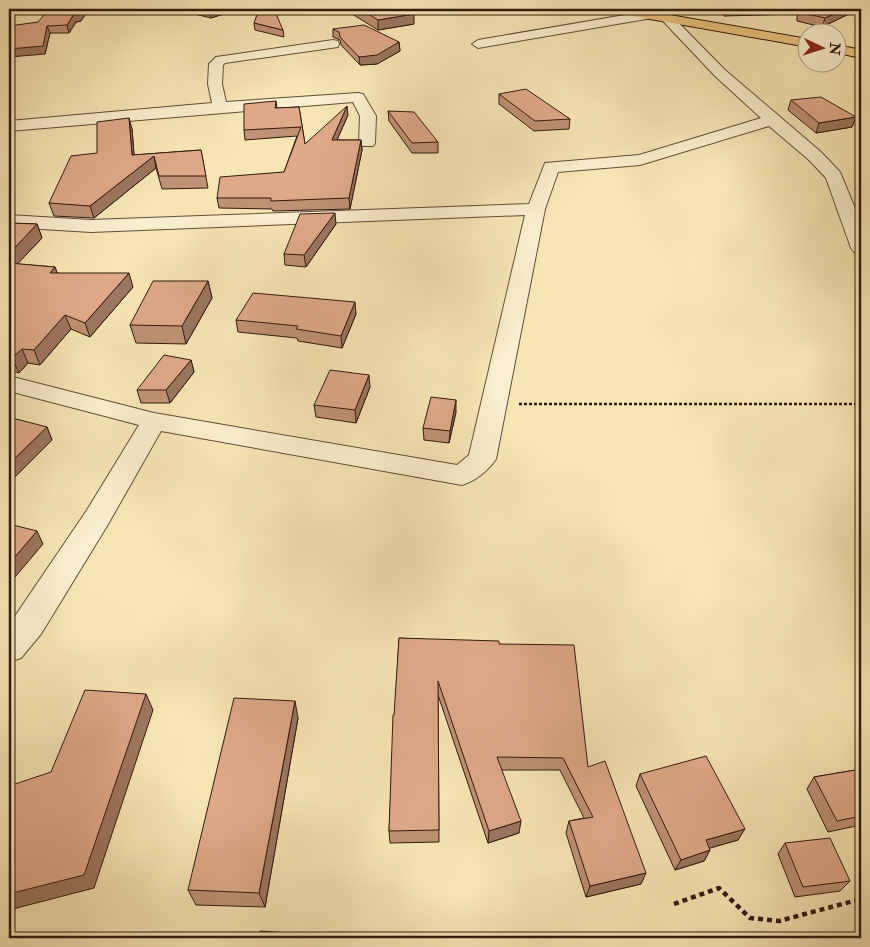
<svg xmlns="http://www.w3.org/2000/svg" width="870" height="947" font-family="'IM FELL Double Pica',serif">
	<rect width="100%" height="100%" fill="#f7e6b4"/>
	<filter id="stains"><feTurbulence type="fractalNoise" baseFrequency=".004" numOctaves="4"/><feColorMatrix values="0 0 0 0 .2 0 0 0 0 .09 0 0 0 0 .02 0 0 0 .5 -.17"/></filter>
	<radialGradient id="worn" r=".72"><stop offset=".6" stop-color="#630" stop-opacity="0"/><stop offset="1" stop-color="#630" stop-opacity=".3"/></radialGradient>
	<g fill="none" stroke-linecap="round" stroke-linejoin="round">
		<!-- street casing -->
		<g stroke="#604d3a" stroke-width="2">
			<g id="street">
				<path d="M648,11L654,15L652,18L478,48L472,44L478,40Z"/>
				<path d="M668,15L672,16L725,70L821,152L840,172L861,223V254L854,252L851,248L826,178L809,160L769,126L640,165L558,172L545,209L496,459C488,471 475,481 462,485L161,431L107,526L41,634L21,658L9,662V625L87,510L139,425L9,391V376L154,413L457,465L469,455L525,215L91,232L9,227V215L91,220L529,204L545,163L639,155L761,118L715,76L664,22L662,19L664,16Z"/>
				<path d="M333,40L338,41L339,44L338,47L225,63L223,65L222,84L226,102L358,93L363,94L376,116L375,143L373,146H361L359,143L360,116L353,102L9,131V121L212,103L208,84L209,64L216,57Z"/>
			</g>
		</g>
		<!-- primary casing -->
		<g stroke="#2e1a12" stroke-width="2">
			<g id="primary">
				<path d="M610,9H635L808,39V47L616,13Z"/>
				<path d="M838,45L861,50V58L838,53Z"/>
			</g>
		</g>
		<!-- path-far1 -->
		<path stroke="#2e1a12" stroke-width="2.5" stroke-dasharray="3 2" stroke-linecap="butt" d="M519,404H861"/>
		<!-- path -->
		<path stroke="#2e1a12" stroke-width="4.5" stroke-dasharray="5 4" stroke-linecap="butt" d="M674,904L719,888L750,918L779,921L861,899"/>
		<!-- street -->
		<use href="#street" fill="#faefce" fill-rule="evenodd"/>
		<!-- primary -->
		<use href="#primary" fill="#ecc37a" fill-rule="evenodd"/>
	</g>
	<!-- wall -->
	<g fill="#c09174" stroke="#2e1a12">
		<path d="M178,9H239L211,18L178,10Z"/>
		<path d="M344,9H402L414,24L378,30Z"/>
		<path d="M723,9H856L855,11L822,27L797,21V14L724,16Z"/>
		<path d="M88,10L81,21L76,22L69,33H50L45,54L38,22Z"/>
		<path d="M254,23L283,30L284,37L255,30Z"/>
		<path d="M333,29L399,42L400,51L377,64L360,65L341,45L340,40L333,37Z"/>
		<path d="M499,94L570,119L569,129L534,131L499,104Z"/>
		<path d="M791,100L856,117L852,127L816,133L788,110Z"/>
		<path d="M276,101L277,108L299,107L305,144L348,115L337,140H361L362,150L350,209L273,211L272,209L219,208L217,198L284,172L297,136L245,140L244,130Z"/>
		<path d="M388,111L438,142V153H412L389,121Z"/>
		<path d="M132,129L134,155L201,150L208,188L162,189L156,168L94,218L54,216L49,203L97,153Z"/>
		<path d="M9,223L37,224L42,238L17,264L55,267L57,273L133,287L90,337L71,329L40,365L28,363L19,373L9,370Z"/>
		<path d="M336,224L306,267L285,265L284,254Z"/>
		<path d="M208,281L212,298L186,344L136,343L130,325Z"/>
		<path d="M356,314L342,348L298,341L297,338L238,332L236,320Z"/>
		<path d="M191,360L194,372L170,403H141L137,390Z"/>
		<path d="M370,387L356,423L316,417L314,405Z"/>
		<path d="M456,412L449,443L424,440L423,428Z"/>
		<path d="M9,421L47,427L52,440L14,478L9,476Z"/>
		<path d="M399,638L499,644L641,884L586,897L566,833L569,821L584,818L560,770H501L519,833L488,843L438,695L439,842L390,843L389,831Z"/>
		<path d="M298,718L265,907L196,905L188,890Z"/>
		<path d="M861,769V825L828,832L807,789L814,777Z"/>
		<path d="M640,774L738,840L709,848L710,850L704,861L675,870L636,786Z"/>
		<path d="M785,843L850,881L840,891L795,897L778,854Z"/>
	</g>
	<!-- shaded-wall -->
	<g fill="#9c765e" stroke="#2e1a12">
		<path d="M82,9H88V10L81,21L76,22L69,33L67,25L74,14Z"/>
		<path d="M226,9H239L211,18L210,14Z"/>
		<path d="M845,9H856L855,11L822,27L825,18Z"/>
		<path d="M414,14V24L378,30V20Z"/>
		<path d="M47,26L50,33L45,54L9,57V49Z"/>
		<path d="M399,42L400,51L377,64L360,65L359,57Z"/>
		<path d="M347,106L348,115L333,149L332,140Z"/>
		<path d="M856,117L852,127L816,133L819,123Z"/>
		<path d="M129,118L132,129L135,166L132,155Z"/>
		<path d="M361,140L362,150L350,209L349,198Z"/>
		<path d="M154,156L156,168L94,218L90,206Z"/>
		<path d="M335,213L336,224L306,267L304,255Z"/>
		<path d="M37,224L42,238L9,273V254Z"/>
		<path d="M55,267L60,280L50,273Z"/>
		<path d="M129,273L133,287L90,337L85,323Z"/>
		<path d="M208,281L212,298L186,344L182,326Z"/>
		<path d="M355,302L356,314L342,348L341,336Z"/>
		<path d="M65,315L71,329L40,365L34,350Z"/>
		<path d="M22,349L28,363L19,373L12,358Z"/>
		<path d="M191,360L194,372L170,403L166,390Z"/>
		<path d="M369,375L370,387L356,423L355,410Z"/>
		<path d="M456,400V412L449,443L450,431Z"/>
		<path d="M47,427L52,440L14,478L9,467V464Z"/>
		<path d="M37,531L43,544L10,583L9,581V564Z"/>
		<path d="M146,694L153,710L94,888L9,910V894Z"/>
		<path d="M295,701L298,718L265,907L259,893Z"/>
		<path d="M521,821L519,833L488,843L489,831Z"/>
		<path d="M745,829L738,840L700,851L706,840Z"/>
		<path d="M710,850L704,861L675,870L681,860Z"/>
		<path d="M646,873L641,884L586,897L590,886Z"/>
	</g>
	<!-- building -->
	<g fill="#dfa987" stroke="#2e1a12">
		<path d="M49,9H82L79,14H74L67,25L47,26L43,46L9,49V26L38,22Z"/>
		<path d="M189,9H226L210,14Z"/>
		<path d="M259,9H274L283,30L254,23Z"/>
		<path d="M360,9H402L414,14L378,20Z"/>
		<path d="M799,9H845L825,18L799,12Z"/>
		<path d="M364,25L399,42L377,55L359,57L340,37L339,32L333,29Z"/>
		<path d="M526,89L570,119L535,121L499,94Z"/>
		<path d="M821,97L856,117L819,123L791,100Z"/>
		<path d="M276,101L275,108L299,107L305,144L347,106L332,140H361L349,198L271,201V198H217L220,177L284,172L301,127L244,130V104Z"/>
		<path d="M388,111L414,112L438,142L412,143Z"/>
		<path d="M129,118L132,155L201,150L206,176H159L154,156L90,206L49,203L71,156L97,153V122Z"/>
		<path d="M335,213L304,255L284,254L300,214Z"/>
		<path d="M9,223L37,224L9,254Z"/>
		<path d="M9,263L55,267L50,273H129L85,323L65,315L34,350L22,349L12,358L9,357Z"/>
		<path d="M153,281H208L182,326L130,325Z"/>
		<path d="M253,293L355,302L341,336L296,329L298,326L236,320Z"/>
		<path d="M164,355L191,360L166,390H137Z"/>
		<path d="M330,370L369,375L355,410L314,405Z"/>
		<path d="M431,397L456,400L450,431L423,428Z"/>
		<path d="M12,418L47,427L9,464V421Z"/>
		<path d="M9,524L37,531L9,564Z"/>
		<path d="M399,638L499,641V644L574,645L588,767L605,761L646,873L590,886L569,821L593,817L563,758L497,757L521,821L489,831L438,681L439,830L389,831L393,715H394Z"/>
		<path d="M85,690L146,694L84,875L9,894V786L51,772Z"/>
		<path d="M234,698L295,701L259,893L188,890Z"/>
		<path d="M706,756L745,829L706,840L710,850L681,860L640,774Z"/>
		<path d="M861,769V816L837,821L814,777Z"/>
		<path d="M830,838L850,881L803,887L785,843Z"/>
		<path d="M260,931L348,937V938H259Z"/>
	</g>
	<!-- margin -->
	<rect width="870" height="947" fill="none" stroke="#f7e6b4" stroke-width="30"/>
	<rect x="10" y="10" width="850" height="927" fill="none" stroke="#2e1a12" stroke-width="2.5"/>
	<rect x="15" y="15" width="840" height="917" fill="none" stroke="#2e1a12"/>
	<!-- north arrow -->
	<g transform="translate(822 48) rotate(94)"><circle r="24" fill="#faefce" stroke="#a89a83"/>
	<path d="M0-4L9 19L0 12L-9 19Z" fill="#8f2418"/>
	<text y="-8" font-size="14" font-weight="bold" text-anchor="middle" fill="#2e1a12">N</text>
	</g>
	<rect width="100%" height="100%" filter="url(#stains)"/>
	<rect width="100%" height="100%" fill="url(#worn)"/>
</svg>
